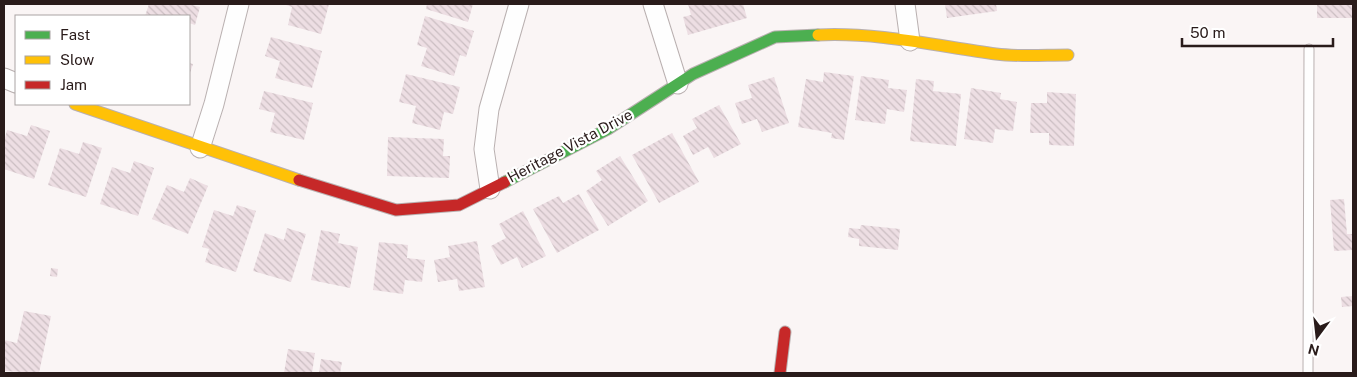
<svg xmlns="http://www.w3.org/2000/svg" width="1357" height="377" font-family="'Public Sans',sans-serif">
	<defs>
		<pattern id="building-back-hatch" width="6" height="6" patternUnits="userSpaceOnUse" patternTransform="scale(1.25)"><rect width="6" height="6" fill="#eddee3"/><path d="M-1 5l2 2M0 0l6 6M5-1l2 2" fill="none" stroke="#cbbec2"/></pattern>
	</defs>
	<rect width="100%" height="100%" fill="#faf5f5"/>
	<!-- building -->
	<g fill="url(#building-back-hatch)">
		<path d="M149,4H188L200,7L195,25L189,23V16H145Z"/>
		<path d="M283,4H329L321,34L288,25L292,7Z"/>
		<path d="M427,4H473L468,22L426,9Z"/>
		<path d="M688,4H743L747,18L688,35L683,17L691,15Z"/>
		<path d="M945,4H996L997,11L947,18Z"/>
		<rect x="1317" y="4" width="36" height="14"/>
		<path d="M425,16L474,31L466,57L460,55L454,76L421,66L427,48L417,45Z"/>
		<path d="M271,37L322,51L312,88L275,78L280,61L265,56Z"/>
		<path d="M189,63L193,64L189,76Z"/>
		<path d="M824,72L854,76L844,140L831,138L832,133L798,127L806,79L823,82Z"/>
		<path d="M406,74L460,87L453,114L444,112L440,130L412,123L416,106L399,102Z"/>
		<path d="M861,76L889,80L888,88L907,90L904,112L887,109L885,124L855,120Z"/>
		<path d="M774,77L789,123L762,132L757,119L742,124L735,103L752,98L748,85Z"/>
		<path d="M916,79L934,81L933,91L961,94L956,146L910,141Z"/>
		<path d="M971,88L1001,93L1000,99L1017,102L1013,131L995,129L993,143L964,139Z"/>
		<path d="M264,91L313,103L304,140L270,132L275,113L259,109Z"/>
		<path d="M1047,92L1076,94L1074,146L1049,145V133H1030L1031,103H1047Z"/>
		<path d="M719,105L741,144L714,158L708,147L693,155L683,136L697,128L692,119Z"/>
		<path d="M31,125L50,131L34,179L4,169V142L7,130L27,136Z"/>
		<path d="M672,133L699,182L659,203L632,155Z"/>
		<path d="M388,137L444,139L443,156H450L449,178L387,176Z"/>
		<path d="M83,142L102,148L86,197L48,185L60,148L79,154Z"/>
		<path d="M620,156L648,201L608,226L586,191L602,180L596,171Z"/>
		<path d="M134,161L154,168L138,216L100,204L112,167L130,173Z"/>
		<path d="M190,178L208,186L188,234L152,219L167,185L184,192Z"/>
		<path d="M579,194L599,230L557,253L533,209L559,196L563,203Z"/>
		<path d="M1344,199L1347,234H1353V250L1334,251L1330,200Z"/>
		<path d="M237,205L256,211L236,272L205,262L209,249L202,247L214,210L233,216Z"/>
		<path d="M523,211L546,256L522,268L517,257L501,265L491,246L506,238L499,224Z"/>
		<path d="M861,225L900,229L898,250L859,246V239L848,237L849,228L860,229Z"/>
		<path d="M287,228L306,234L291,282L253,271L265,233L284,240Z"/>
		<path d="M321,230L340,234L338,243L358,247L350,288L311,280Z"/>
		<path d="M477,241L485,287L459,291L457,279L438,282L434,260L450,257L448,246Z"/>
		<path d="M379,242L408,245L407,258L425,260L422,282L405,280L403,294L373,290Z"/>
		<path d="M51,268L58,269L57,277L50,276Z"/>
		<path d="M1353,296V306L1342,307L1341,297Z"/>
		<path d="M24,311L51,316L39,373L4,371V340L17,343Z"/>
		<path d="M288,349L315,353L312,373H284Z"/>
		<path d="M321,359L342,362L340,373H319Z"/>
	</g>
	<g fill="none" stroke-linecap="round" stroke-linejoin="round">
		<!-- lane casing -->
		<g stroke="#b9b0b0" stroke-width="11">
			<path id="lane" d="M1308,373L1309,49"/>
		</g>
		<!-- street casing -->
		<g stroke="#b9b0b0" stroke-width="21">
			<g id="street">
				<path d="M653,4L678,84"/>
				<path d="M905,4L910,41"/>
				<path d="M4,78L16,83"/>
				<path d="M200,148L214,104L239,4"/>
				<path d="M490,189L484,149L489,109L519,4"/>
			</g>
		</g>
		<!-- fast casing -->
		<g stroke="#b9b0b0" stroke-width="13">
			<path id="fast" d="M505,182L608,129L693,74L775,37L818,35"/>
		</g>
		<!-- slow casing -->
		<g stroke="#b9b0b0" stroke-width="13">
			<g id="slow">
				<path d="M818,35C877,32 937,46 996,54C1019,57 1044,55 1068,55"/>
				<path d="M75,104L299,180"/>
			</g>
		</g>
		<!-- jam casing -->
		<g stroke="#b9b0b0" stroke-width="13">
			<g id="jam">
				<path d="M299,180L396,210L459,205L505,182"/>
				<path d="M780,373L785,332"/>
			</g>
		</g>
		<!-- lane -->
		<use href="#lane" stroke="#fefefe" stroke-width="9"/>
		<!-- street -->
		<use href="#street" stroke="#fefefe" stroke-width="19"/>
		<!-- fast -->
		<use href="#fast" stroke="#4caf50" stroke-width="11"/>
		<!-- slow -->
		<use href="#slow" stroke="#ffc107" stroke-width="11"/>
		<!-- jam -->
		<use href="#jam" stroke="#c62828" stroke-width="11"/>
	</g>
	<g text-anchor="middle" stroke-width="4.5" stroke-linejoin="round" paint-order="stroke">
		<!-- street labels -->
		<g font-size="15" fill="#291b1a" stroke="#fff">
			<text transform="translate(570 146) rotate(-28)" y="5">Heritage Vista Drive</text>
		</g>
	</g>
	<!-- border -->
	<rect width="1357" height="377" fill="none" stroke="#291b1a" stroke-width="10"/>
	<!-- legend -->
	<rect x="15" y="15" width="175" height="90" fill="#ffffff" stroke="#a9a4a3"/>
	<rect x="25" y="31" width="25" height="8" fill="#4caf50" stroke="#a9a4a3"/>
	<text x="60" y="40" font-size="15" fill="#291b1a">Fast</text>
	<rect x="25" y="56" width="25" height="8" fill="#ffc107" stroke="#a9a4a3"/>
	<text x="60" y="65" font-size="15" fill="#291b1a">Slow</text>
	<rect x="25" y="81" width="25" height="8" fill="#c62828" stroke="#a9a4a3"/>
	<text x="60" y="90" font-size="15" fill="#291b1a">Jam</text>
	<!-- north arrow -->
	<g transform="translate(1317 337) rotate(195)" stroke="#ffffff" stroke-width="4" paint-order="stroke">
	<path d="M0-4L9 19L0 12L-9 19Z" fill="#291b1a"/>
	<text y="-8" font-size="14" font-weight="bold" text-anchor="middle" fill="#291b1a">N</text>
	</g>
	<!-- scale -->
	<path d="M1182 38v8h151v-8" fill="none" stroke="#291b1a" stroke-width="2.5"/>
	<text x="1190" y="38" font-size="15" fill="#291b1a" stroke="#ffffff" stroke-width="4" paint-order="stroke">50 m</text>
</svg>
